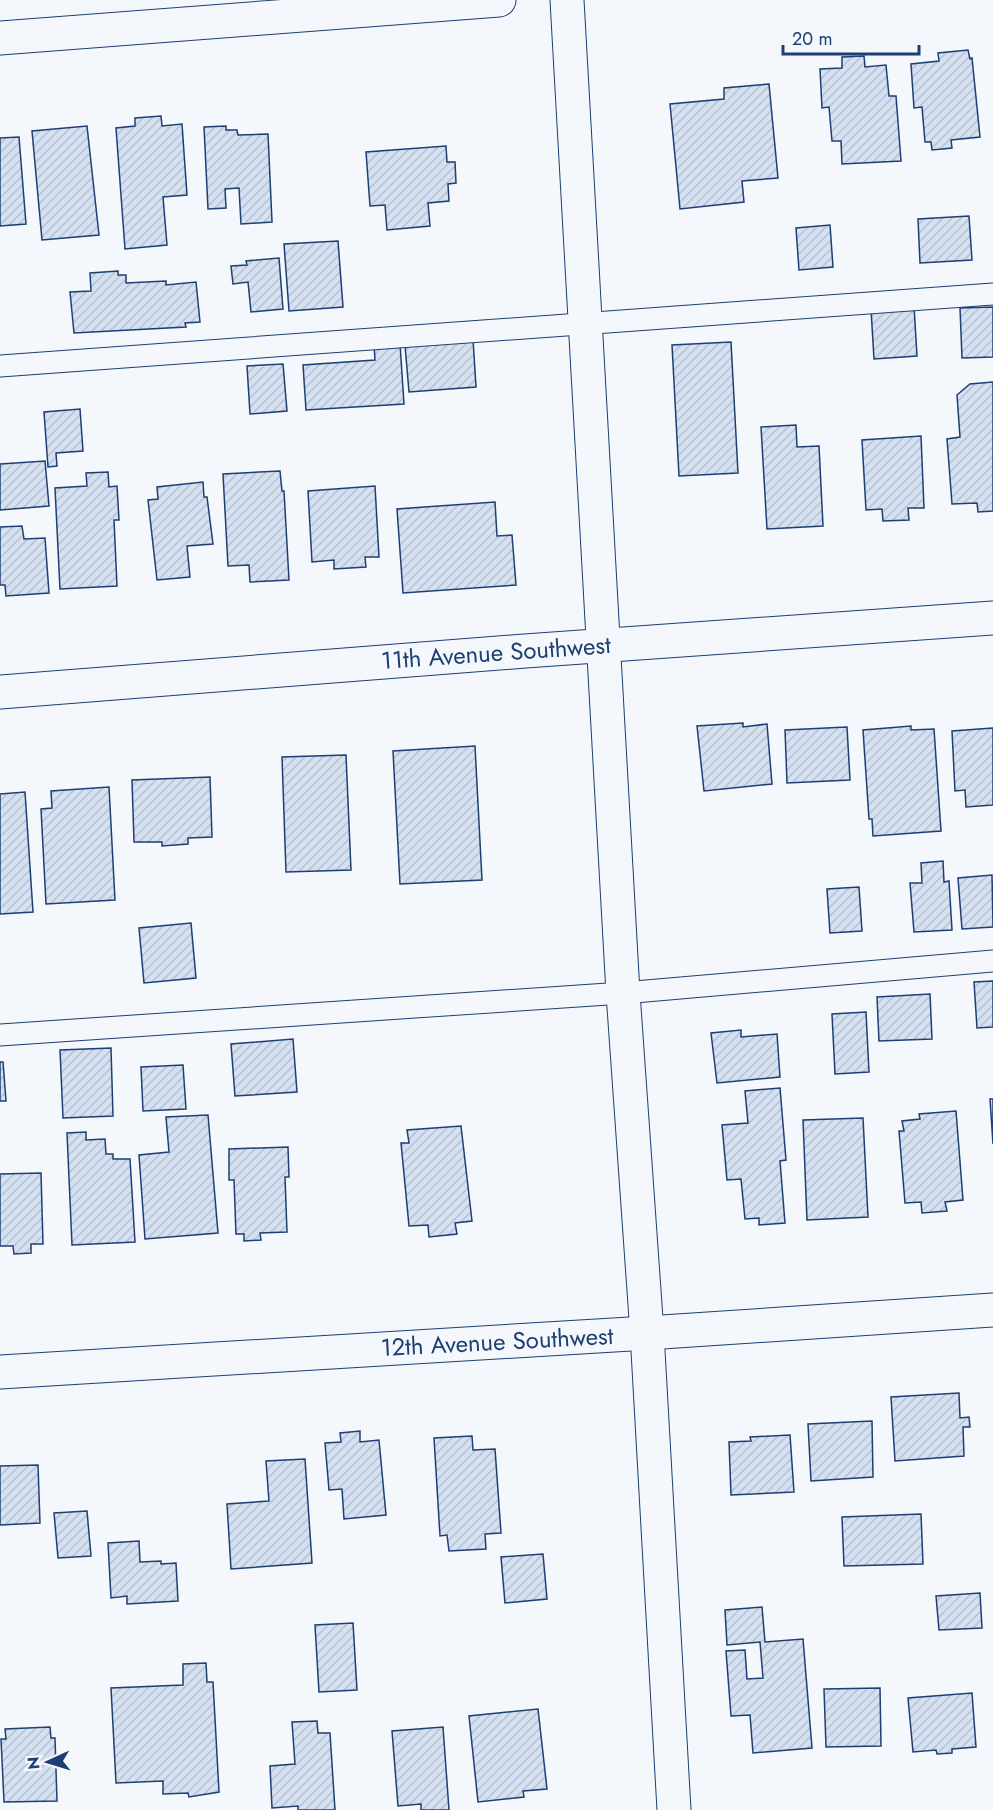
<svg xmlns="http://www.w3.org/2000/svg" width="993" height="1810" font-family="Jost,sans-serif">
	<defs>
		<pattern id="building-hatch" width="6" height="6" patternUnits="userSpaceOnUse" patternTransform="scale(1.5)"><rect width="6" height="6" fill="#d5e0f0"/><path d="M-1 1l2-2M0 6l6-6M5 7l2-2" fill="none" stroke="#b6c1d1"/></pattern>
	</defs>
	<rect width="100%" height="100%" fill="#f4f7fb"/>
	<!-- building -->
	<g fill="url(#building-hatch)" stroke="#1d3f73" stroke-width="1.5">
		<path d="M968,50L970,59L972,58L980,137L951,140L952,148L932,150L931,142H925L922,107L914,108L911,64L939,61L938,53Z"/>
		<path d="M864,56L865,67L886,65L889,96H896L901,161L842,164L841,141H832L829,107L822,108L820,69L842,68V57Z"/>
		<path d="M769,84L778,178L742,181L744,202L680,209L670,104L724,99V88Z"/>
		<path d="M161,116L162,126L182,124L187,195L163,197L167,245L125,249L116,128L135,126V118Z"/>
		<path d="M87,126L99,235L42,240L32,131Z"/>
		<path d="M226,126V130H237L238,135L268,134L272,222L241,224L239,188L225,189L226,208L208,209L204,127Z"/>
		<path d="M19,137L26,224L0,226V138Z"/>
		<path d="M446,146L447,162H455L456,183L448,184L449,201L428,203L430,226L387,230L385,205L370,206L366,152Z"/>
		<path d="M969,216L972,260L920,263L918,219Z"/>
		<path d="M830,225L833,267L799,270L796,228Z"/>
		<path d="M338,241L343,307L289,311L284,244Z"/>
		<path d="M279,258L283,309L251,312L248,282L233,284L231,266L247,265L246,261Z"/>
		<path d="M118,271V275H126V283L166,281V285L196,282L200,322L185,323L186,327L74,333L70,292L91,291L90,273Z"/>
		<path d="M914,306L917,356L874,359L871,309Z"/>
		<path d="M993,307V357L962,358L960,308Z"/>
		<path d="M473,339L476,387L409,392L405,345Z"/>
		<path d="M731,342L738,473L679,476L672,345Z"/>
		<path d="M400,344L404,404L306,410L303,365L375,360L374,345Z"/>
		<path d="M283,364L287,411L250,414L247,366Z"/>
		<path d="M993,382V511L978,512L977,503L952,504L947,439L960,437L957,395L970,384Z"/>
		<path d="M80,409L83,451L56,453L57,466L48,467L44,412Z"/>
		<path d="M796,425L797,447L819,446L823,526L767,529L761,427Z"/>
		<path d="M921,436L924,508H908L909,520L883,521L882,509L866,510L862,440Z"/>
		<path d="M45,461L49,506L0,510V464Z"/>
		<path d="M280,471L282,491H284L289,580L250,582L249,565L228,566L223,474Z"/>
		<path d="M108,472L109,487L117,486L119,520H114L117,586L60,589L55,488L87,486L86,473Z"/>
		<path d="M203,482L204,497H207L213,544L187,546L190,577L157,580L148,500L158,499L157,487Z"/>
		<path d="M375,486L379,557H365L366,567L334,569V560L312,562L308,491Z"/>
		<path d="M495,502L497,536L512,535L516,585L403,593L397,509Z"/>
		<path d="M22,526L24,539L45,538L49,593L6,596L5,585H0V527Z"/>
		<path d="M743,723V727L767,724L772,784L704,791L697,726Z"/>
		<path d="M911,726V730L934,729L941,831L873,836L872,819H869L863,730Z"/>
		<path d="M847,727L850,780L787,783L785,730Z"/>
		<path d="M993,728V805L966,807L965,790L955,791L952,731Z"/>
		<path d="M475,746L482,880L400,884L393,751Z"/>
		<path d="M346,755L351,870L286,872L282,757Z"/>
		<path d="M210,777L212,837L188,838V844L162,846V842H134L132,780Z"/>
		<path d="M109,787L115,900L46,904L41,809L52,808L51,791Z"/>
		<path d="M25,792L33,912L0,914V794Z"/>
		<path d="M943,861L944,882L949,881L952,930L914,932L910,883H922L921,863Z"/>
		<path d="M992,875L993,927L962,929L958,878Z"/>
		<path d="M859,887L862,931L830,933L827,889Z"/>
		<path d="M191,923L196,978L144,983L139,928Z"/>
		<path d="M993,981V1027L977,1028L974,982Z"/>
		<path d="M930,994L932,1039L879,1041L877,997Z"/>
		<path d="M866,1012L869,1072L835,1074L832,1014Z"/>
		<path d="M741,1030V1037L777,1034L780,1077L717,1083L711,1033Z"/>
		<path d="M293,1039L297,1092L235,1096L231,1044Z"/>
		<path d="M111,1048L113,1116L63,1118L60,1050Z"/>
		<path d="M0,1062H3L6,1101H0Z"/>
		<path d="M183,1065L186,1109L143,1111L141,1067Z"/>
		<path d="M780,1088L786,1160L780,1161L785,1223L759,1225V1218L745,1219L741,1179L727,1180L722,1125L748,1123L745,1091Z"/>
		<path d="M990,1099H993V1144Z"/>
		<path d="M956,1111L963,1200L945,1202L947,1211L922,1213L921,1202L905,1203L899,1131H904L902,1121L920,1119L919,1114Z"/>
		<path d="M208,1115L218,1233L145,1239L139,1155L169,1152L166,1117Z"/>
		<path d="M863,1118L868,1217L807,1220L803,1120Z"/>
		<path d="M461,1126L472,1221L455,1223L457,1234L429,1237L428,1225L409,1226L401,1143H409L407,1130Z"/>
		<path d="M86,1132V1140L105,1139L106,1154H113V1159H130L135,1242L72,1245L67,1133Z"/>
		<path d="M288,1147L289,1177H285L287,1232L260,1233L261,1240L244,1241V1234H236L234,1180H229V1149Z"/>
		<path d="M41,1173L43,1244H31V1253L14,1254L13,1246H0V1174Z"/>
		<path d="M959,1393L960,1418L969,1417L970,1427H963L964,1456L895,1461L891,1397Z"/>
		<path d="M872,1421L873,1477L811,1481L808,1424Z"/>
		<path d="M360,1431V1442L379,1440L386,1515L344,1519L342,1489L329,1490L325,1443L341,1442L340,1433Z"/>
		<path d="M790,1435L794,1492L731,1495L729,1442L751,1441L750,1437Z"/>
		<path d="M472,1436L473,1450L495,1449L501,1533L485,1534L486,1549L449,1551L447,1535L440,1536L434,1438Z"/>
		<path d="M305,1459L312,1563L231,1569L227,1504L269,1501L266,1461Z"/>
		<path d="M38,1465L40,1523L0,1525V1466Z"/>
		<path d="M87,1511L91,1556L58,1558L54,1513Z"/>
		<path d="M921,1514L923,1564L844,1566L842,1517Z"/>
		<path d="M139,1541L140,1562L161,1561V1564L176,1563L178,1601L127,1604V1596L111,1598L108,1543Z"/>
		<path d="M543,1554L547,1599L505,1603L501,1557Z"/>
		<path d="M980,1593L982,1628L939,1630L936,1596Z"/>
		<path d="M762,1607L765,1642L803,1639L812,1748L753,1753L750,1715L731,1716L726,1651L745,1650L747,1679L763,1678L760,1642L727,1645L725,1610Z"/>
		<path d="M353,1623L357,1690L319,1692L315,1625Z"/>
		<path d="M206,1663L207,1682H213L219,1792L189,1797L188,1793L163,1794V1781L116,1783L111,1688L183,1685V1664Z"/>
		<path d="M880,1688L881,1746L826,1747L824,1689Z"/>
		<path d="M972,1693L976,1747L952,1749V1753L937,1754L936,1750L913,1752L908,1698Z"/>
		<path d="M538,1709L547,1789L523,1791L524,1797L478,1802L469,1716Z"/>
		<path d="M317,1721L318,1733H330L335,1810H298V1806L272,1808L270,1766L295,1764L292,1722Z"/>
		<path d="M50,1727L51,1738H55L57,1801L4,1802L1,1739H6L5,1729Z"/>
		<path d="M443,1727L449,1810H421V1804L398,1806L392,1731Z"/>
	</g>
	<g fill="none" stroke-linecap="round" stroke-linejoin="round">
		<!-- lane casing -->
		<g stroke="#1d3f73" stroke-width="23">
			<g id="lane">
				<path d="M0,366L993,294"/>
				<path d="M0,1035L623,993L993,961"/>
			</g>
		</g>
		<!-- street casing -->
		<g stroke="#1d3f73" stroke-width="35">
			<g id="street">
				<path d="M0,38L499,0"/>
				<path d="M0,692L525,651L993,618"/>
				<path d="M0,1372L647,1333L993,1310"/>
			</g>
		</g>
		<!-- secondary casing -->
		<g stroke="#1d3f73" stroke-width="35">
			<path id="secondary" d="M567,0L623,993L647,1333L674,1810"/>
		</g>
		<!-- lane -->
		<use href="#lane" stroke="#f4f7fb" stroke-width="21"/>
		<!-- street -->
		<use href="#street" stroke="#f4f7fb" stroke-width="33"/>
		<!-- secondary -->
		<use href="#secondary" stroke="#f4f7fb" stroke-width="33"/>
	</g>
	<g text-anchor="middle" stroke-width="4.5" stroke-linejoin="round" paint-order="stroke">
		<!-- street labels -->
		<g font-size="24" fill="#1d3f73" stroke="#f4f7fb">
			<text transform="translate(496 653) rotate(-4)" y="8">11th Avenue Southwest</text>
			<text transform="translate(497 1342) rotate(-3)" y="8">12th Avenue Southwest</text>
		</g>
	</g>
	<!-- north arrow -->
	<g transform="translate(48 1762) rotate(266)" stroke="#f4f7fb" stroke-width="4.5" paint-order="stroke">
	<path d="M0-4.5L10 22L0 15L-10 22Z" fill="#1d3f73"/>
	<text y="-9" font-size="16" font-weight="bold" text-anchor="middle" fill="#1d3f73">N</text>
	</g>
	<!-- scale -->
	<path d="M783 45v9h136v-9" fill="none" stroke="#1d3f73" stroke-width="3"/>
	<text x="792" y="45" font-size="18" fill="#1d3f73" stroke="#f4f7fb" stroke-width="4.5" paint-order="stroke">20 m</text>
</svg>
